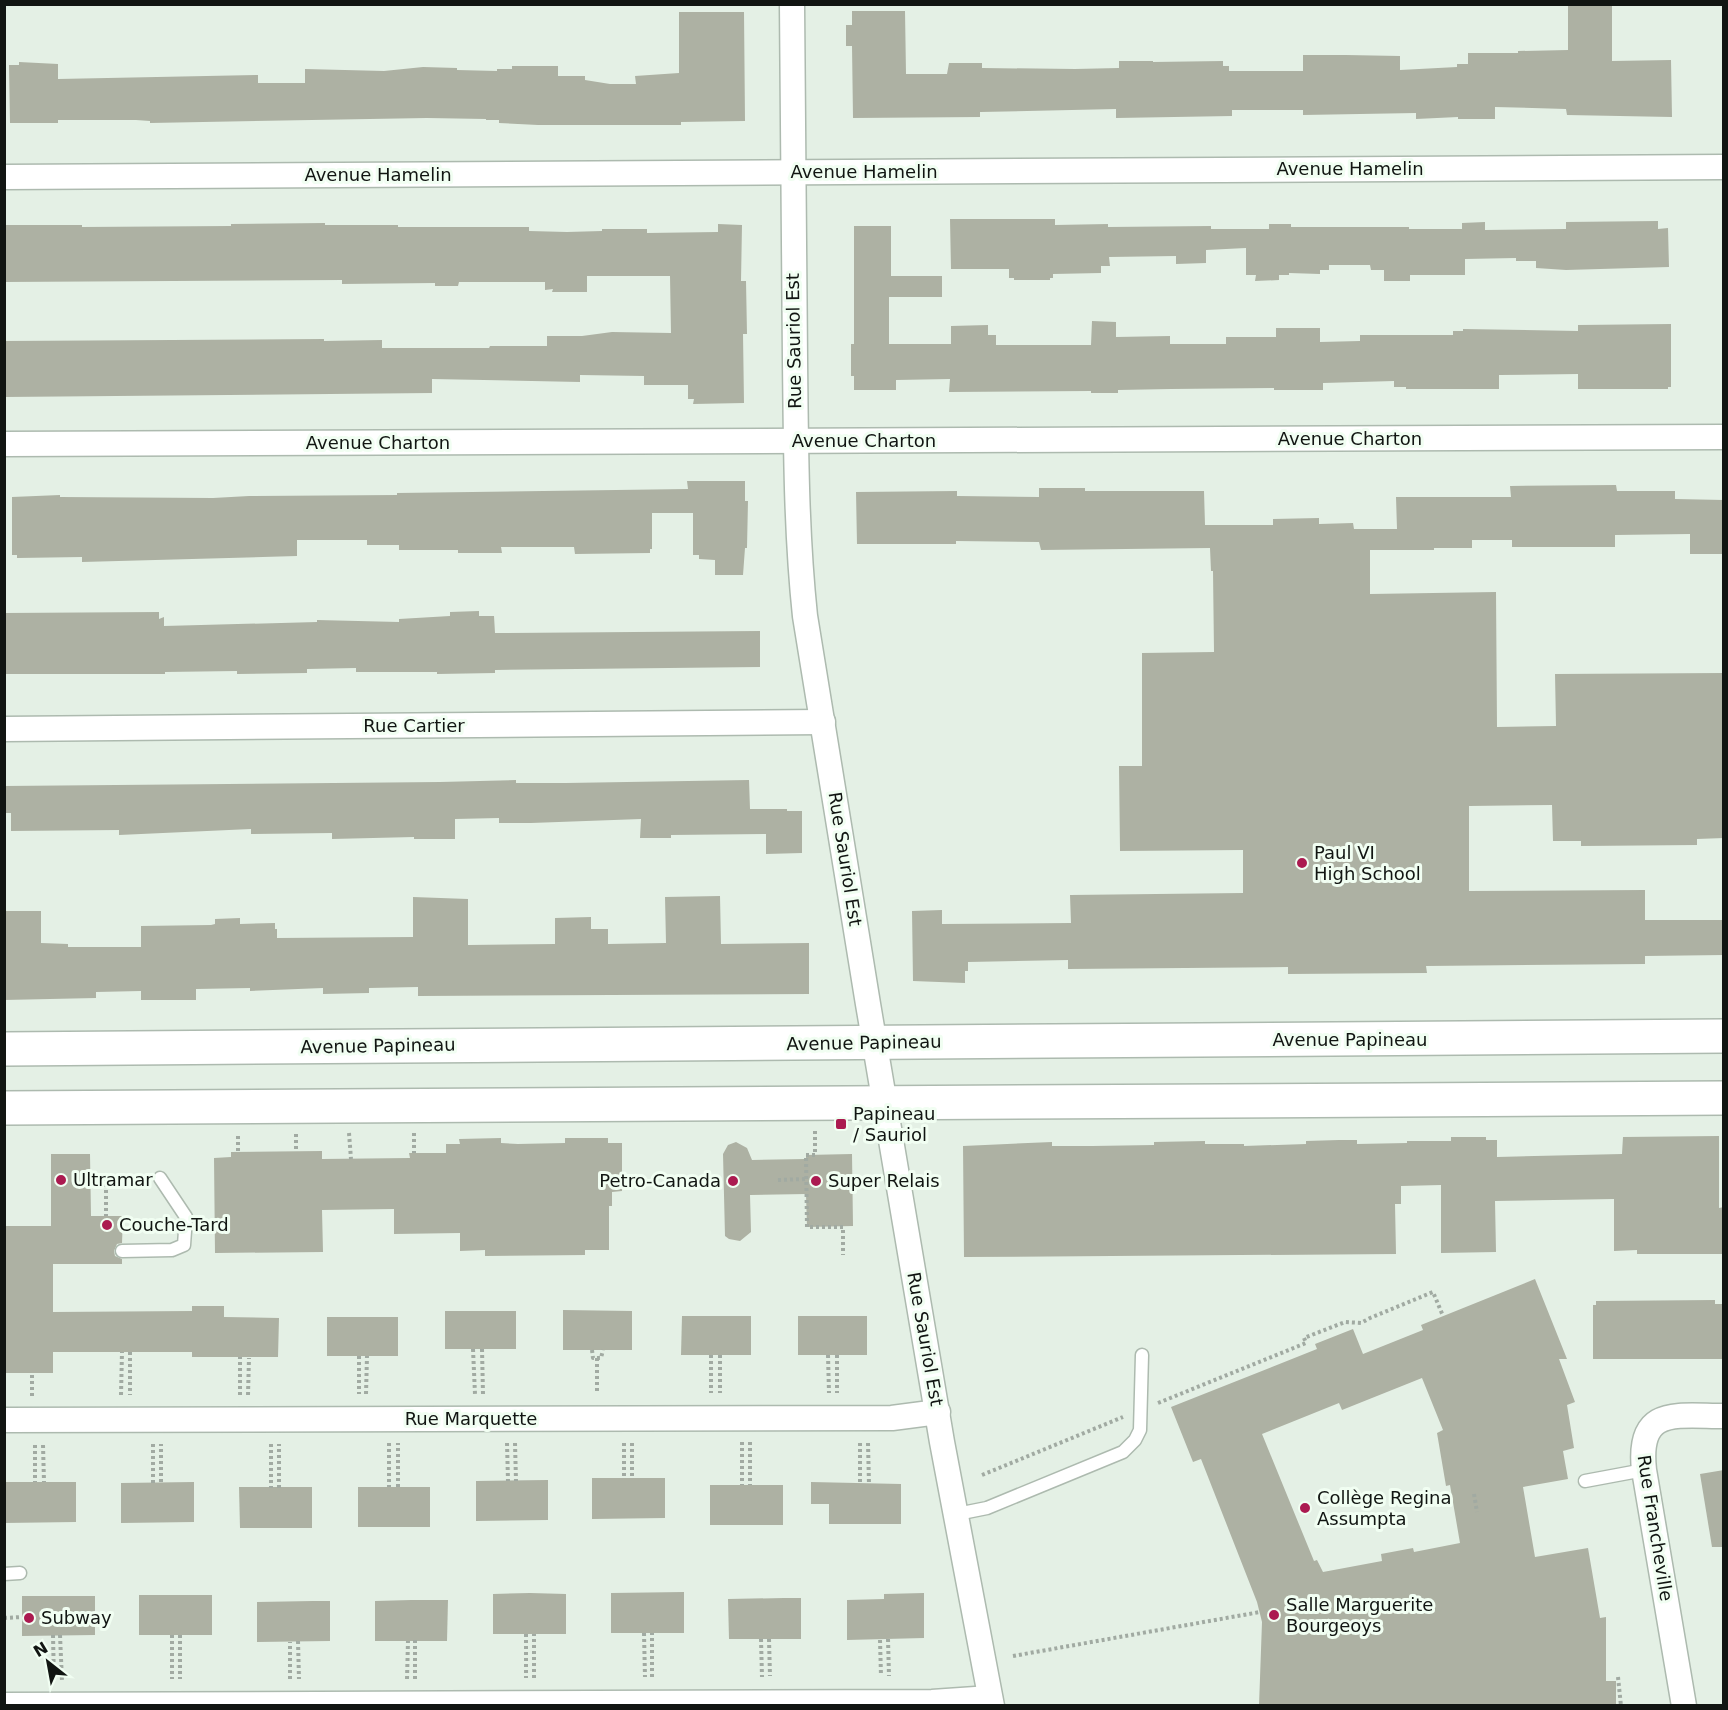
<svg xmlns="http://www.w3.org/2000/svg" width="1728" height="1710" font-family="'DejaVu Sans',sans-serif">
	<rect width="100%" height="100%" fill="#e4f0e5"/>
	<!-- building -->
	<g fill="#adb1a3" fill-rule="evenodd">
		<path d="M1568,4H1612V61L1671,60L1672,117L1567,115L1566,109L1495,107V119H1458V117L1416,119V113L1303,115V110H1232V116L1116,118V109L980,112V117L853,118L852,46H846V25H852V11H905L906,74H947L949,63H982V68L1075,69L1119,68V61H1153V62L1223,61V66H1229V71H1303V55H1346L1400,56V70L1457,67V64H1468V53H1518V51L1568,50Z"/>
		<path d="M679,12H744L745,121L681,122V125H538L499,123V120H486V119L427,118L150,123V121L136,120H58V123H10L9,65H19V62L58,64V79L258,75V83H305V69L384,71L423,67L457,68V70L497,71V69H512V66H558V76H585V80L610,84H636L635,76L679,73Z"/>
		<path d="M950,219H1055V225L1108,224V227L1211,226V229H1269V224H1291V227H1409V229H1462V223L1485,222V230L1566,229V222L1658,221V229L1668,228L1669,267L1566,270L1536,268V261H1516V258L1465,259V275H1410V281H1384V270H1371L1370,265H1329V270H1320V274L1289,273V275H1279V280L1255,281L1256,275H1246V248L1206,250V263L1176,264V256L1109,257L1110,266H1101V273L1053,274V278H1050V280H1014V278H1009V269H951Z"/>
		<path d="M325,223V225H398V227H529V231L567,232L602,231V229H647V233L718,232V224L742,225L741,281H746L747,334H743L744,403L693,404L694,399H688V385H644V376L580,375V382L432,379V393L4,397V341L324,339V341L382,340V348H489L490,346H547V336H582L612,332L671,333L670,276H587V292H552L553,289L545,290V282H459L458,286H435V283L342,284V280L4,282V225H82V227L231,226V224Z"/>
		<path d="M854,226H891V276H942V297H889V344H951V326L988,325V335H996V345H1091L1092,321L1116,322V337L1170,336V344H1226V337H1276V328H1320V342L1360,341V335H1453V331H1463V329L1578,331V325L1671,324V387H1668V389H1578V374L1499,375V389H1406V387H1394V381L1323,383V390H1274V388L1171,389L1118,390V393H1091V391L949,392L950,379L896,380V390H854V376H851V344H854Z"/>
		<path d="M687,481H745V501H748L747,548H745L743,575H715V560L699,559V555H693V513H652V549H650V553L575,554L574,547H501L502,553H458V550H399V545H367V540H297V556L82,562V557L17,558V555H12V497L60,495V497L213,498L249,496L397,495V493L688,489Z"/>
		<path d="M1616,485L1617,491H1675V499L1724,500V554H1690V534L1615,535V547H1512V540H1472V548H1434V550H1370V594L1496,592L1497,727L1556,726L1555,674L1724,673V838L1697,839V845L1581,846V841H1553L1552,805L1469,806V891L1645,890V920H1724V955L1645,956V964L1426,966L1427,973L1288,974V967L1068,969V960L968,962V971H965V983L913,981L912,911L942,910V924L1071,923L1070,895L1243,893V850L1120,851L1119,766H1142V653L1214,652L1213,571H1211L1210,548L1041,550L1039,542L956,541V544H857L856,492L957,491V496L1039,497V488H1085V491H1204L1205,525H1273V519L1319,518V524L1353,523L1354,529H1397L1396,497H1511L1510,486Z"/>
		<path d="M479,611V616H494L495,633L760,631V667L495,670V673L437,674V672H356V668L307,669V673L237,674V671L165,672V674H4V613L159,612V619L164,617V626L317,622V620L399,622V619L450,616V612Z"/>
		<path d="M516,780V783H566L749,780L750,809H787V811H802V853L766,854V834L671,835V838H640L641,819L531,823H499V818L455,819V839H414V837L332,839V833L251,834V829L119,835V830L11,831V813H4V786L440,782Z"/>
		<path d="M720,896L721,944L809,943V994L418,996V987L369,988V993L323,994V988L250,991V988L196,989V1000H141V991L96,992V998L4,1000V911H41V943L68,944V947H141V926L211,925L215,924V919L240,918V924L275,923V929H277V938L413,937V897L468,899V945L555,944V918L591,917V929H608V944L666,943L665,897Z"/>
		<path d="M1719,1136V1208L1724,1207V1254H1637V1250L1614,1251V1199L1495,1201L1496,1252L1441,1253V1185L1401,1186V1204H1395L1396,1254L964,1257L963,1146L1052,1142V1146H1092L1154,1145V1142L1205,1141V1144H1244V1146L1306,1144V1141L1339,1140H1357V1144L1407,1143V1141H1451V1137H1486V1140H1497V1157L1622,1154L1623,1137Z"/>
		<path d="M501,1138V1143L518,1144L565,1143V1138H608V1143H622V1191L612,1192V1206H609V1250H585V1255L485,1256V1250L460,1251V1233L394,1234V1209L322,1210L323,1252L215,1253L214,1158L231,1157V1152L322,1151V1159L410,1158L409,1153H446V1144H460L459,1139Z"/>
		<path d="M736,1142L747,1148L752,1160L806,1159V1155L852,1154L853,1226L807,1227L806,1194L750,1195L751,1232L740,1241L729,1239L725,1236L723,1154L728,1145Z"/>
		<path d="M51,1154H90L91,1216H123L122,1243L117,1244L114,1251L115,1256L122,1259V1264H53V1312L192,1311V1306H224V1317L279,1318L278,1357H192V1352H53V1373H4V1226H51Z"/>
		<path d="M1535,1279L1567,1359H1559L1575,1402L1567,1405L1574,1448L1563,1451L1568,1479L1523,1487L1535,1557L1588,1548L1600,1618L1606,1617V1681H1616V1706H1259L1262,1622L1257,1602L1201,1459L1193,1462L1171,1407L1317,1349L1315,1344L1353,1329L1363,1354L1423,1330L1421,1325ZM1422,1378L1443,1430L1437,1433L1446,1486L1450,1485L1460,1543L1414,1552L1413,1548L1381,1554L1382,1561L1323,1572L1317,1560L1314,1561L1262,1434L1339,1403L1342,1410Z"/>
		<path d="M1715,1300V1304H1724V1359H1593V1305H1596V1301Z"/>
		<path d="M563,1310L632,1311V1350H563Z"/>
		<rect x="445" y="1311" width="71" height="38"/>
		<path d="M682,1316H751V1355H681Z"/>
		<rect x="798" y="1316" width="69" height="39"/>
		<rect x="327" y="1317" width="71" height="39"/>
		<path d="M1724,1470V1547H1712L1700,1474Z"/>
		<path d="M592,1478H665V1518L592,1519Z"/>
		<path d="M548,1480V1520L476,1521V1481Z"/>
		<path d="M4,1482H76V1522L4,1523Z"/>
		<path d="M194,1482V1522L121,1523V1483Z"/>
		<path d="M811,1482L901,1484V1524H829V1504H811Z"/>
		<rect x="710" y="1485" width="73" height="40"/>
		<path d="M239,1487H312V1528H240Z"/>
		<rect x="358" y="1487" width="72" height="40"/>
		<path d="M684,1592V1633H611V1593Z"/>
		<path d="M530,1593L566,1594V1634H493V1594Z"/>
		<path d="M924,1593V1638L847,1640V1600L884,1599V1594Z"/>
		<rect x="139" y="1595" width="73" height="40"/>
		<path d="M22,1596H95V1635L22,1636Z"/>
		<path d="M784,1598H801V1639H729L728,1599Z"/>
		<path d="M411,1600H448L447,1641H375V1601Z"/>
		<path d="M313,1601H330V1641L257,1642V1602Z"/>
	</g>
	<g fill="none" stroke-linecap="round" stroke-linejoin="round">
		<!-- service casing -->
		<g stroke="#adbaaf" stroke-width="15">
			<g id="service">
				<path d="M122,1251L172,1250L184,1245L186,1217L160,1178"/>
				<path d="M1585,1481L1644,1470"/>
				<path d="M957,1514L987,1508L1123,1452L1135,1440L1140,1430L1142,1355"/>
				<path d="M4,1574L20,1573"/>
			</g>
		</g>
		<!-- minor casing -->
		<g stroke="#adbaaf" stroke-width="27">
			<g id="minor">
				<path d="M792,4C792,123 793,242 795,360C796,446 796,531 805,616L868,1004L942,1442L992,1706"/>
				<path d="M4,177L1724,167"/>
				<path d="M4,444L1724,437"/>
				<path d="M4,729L823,722"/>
				<path d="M4,1420L892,1418L938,1412"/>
				<path d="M4,1705L932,1702L990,1698"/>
				<path d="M1684,1706L1644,1470C1637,1406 1676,1416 1724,1416"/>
			</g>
		</g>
		<!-- primary casing -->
		<g stroke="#adbaaf" stroke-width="36">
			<g id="primary">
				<path d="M4,1049L1724,1036"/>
				<path d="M4,1108L1724,1098"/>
			</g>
		</g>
		<!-- path -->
		<g stroke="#a1aaa2" stroke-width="4" stroke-dasharray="3 3" stroke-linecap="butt">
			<path d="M815,1131V1155H806L807,1227H843V1255"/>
			<path d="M349,1133L351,1159"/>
			<path d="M414,1133V1153"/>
			<path d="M296,1134V1152"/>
			<path d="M238,1151V1134"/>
			<path d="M106,1178V1216"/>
			<path d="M778,1180L806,1179"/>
			<path d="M852,1182L873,1181"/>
			<path d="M473,1349L475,1394"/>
			<path d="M482,1349L483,1394"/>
			<path d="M592,1350L593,1358H601L603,1350"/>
			<path d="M130,1352V1395"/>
			<path d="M711,1355V1393"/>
			<path d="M720,1355V1393"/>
			<path d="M828,1355L829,1393"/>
			<path d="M837,1355V1393"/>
			<path d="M359,1356V1394"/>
			<path d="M597,1358V1393"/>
			<path d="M366,1394L367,1356"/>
			<path d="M121,1395L122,1352"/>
			<path d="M240,1395V1357"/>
			<path d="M248,1395L249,1358"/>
			<path d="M32,1396V1373"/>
			<path d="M1158,1403L1306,1343L1304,1338L1345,1322L1361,1323L1370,1318L1433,1292L1443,1316"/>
			<path d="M742,1442V1485"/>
			<path d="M750,1442V1485"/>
			<path d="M389,1443V1487"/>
			<path d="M507,1443L508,1481"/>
			<path d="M515,1443L516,1481"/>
			<path d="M624,1443V1478"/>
			<path d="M632,1443V1478"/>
			<path d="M860,1443V1484"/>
			<path d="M868,1443L869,1484"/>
			<path d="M153,1444V1483"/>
			<path d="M271,1444V1488"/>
			<path d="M35,1445V1482"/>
			<path d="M43,1445L44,1482"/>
			<path d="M982,1475L1123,1417"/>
			<path d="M161,1482V1444"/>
			<path d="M398,1487V1443"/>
			<path d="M279,1488V1444"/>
			<path d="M1474,1494L1477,1512"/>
			<path d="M4,1618L22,1617"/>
			<path d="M644,1633L645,1677"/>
			<path d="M526,1634V1678"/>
			<path d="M53,1635L54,1681"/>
			<path d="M60,1635L62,1681"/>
			<path d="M172,1635V1679"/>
			<path d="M180,1635V1679"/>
			<path d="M761,1639L762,1677"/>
			<path d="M769,1639L770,1676"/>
			<path d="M888,1639L889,1676"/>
			<path d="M415,1640V1679"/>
			<path d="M880,1640L881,1676"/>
			<path d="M298,1641L299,1679"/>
			<path d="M1013,1656L1260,1612"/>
			<path d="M652,1677V1633"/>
			<path d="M1618,1677L1621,1706"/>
			<path d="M534,1678V1634"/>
			<path d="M290,1679V1642"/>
			<path d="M407,1679L408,1641"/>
		</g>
		<!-- service -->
		<use href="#service" stroke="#fff" stroke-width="12"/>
		<!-- minor -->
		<use href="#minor" stroke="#fff" stroke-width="24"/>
		<!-- primary -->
		<use href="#primary" stroke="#fff" stroke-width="33"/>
	</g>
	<!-- markers -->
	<g fill="#ab1a50" stroke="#f1fef2" stroke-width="2">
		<circle cx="1302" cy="863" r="6"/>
		<rect x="835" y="1118" width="12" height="12" rx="3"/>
		<circle cx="61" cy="1180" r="6"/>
		<circle cx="733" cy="1181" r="6"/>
		<circle cx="816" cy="1181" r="6"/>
		<circle cx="107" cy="1225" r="6"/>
		<circle cx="1305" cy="1508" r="6"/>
		<circle cx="1274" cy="1615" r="6"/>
		<circle cx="29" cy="1618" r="6"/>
	</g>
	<g text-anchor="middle" stroke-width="6" stroke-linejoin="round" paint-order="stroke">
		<!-- street labels -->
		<g font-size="18" fill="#111512" stroke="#f1fef2">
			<text x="1350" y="175">Avenue Hamelin</text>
			<text x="864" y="178">Avenue Hamelin</text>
			<text x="378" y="181">Avenue Hamelin</text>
			<text transform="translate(794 341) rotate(-91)" y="6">Rue Sauriol Est</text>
			<text x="1350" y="445">Avenue Charton</text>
			<text x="864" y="447">Avenue Charton</text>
			<text x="378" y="449">Avenue Charton</text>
			<text x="414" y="732">Rue Cartier</text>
			<text transform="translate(845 859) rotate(81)" y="6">Rue Sauriol Est</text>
			<text x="1350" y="1046">Avenue Papineau</text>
			<text transform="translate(864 1043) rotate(-1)" y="6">Avenue Papineau</text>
			<text transform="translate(378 1046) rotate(-1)" y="6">Avenue Papineau</text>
			<text transform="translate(925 1339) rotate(80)" y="6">Rue Sauriol Est</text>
			<text x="471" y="1425">Rue Marquette</text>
			<text transform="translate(1655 1528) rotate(81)" y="6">Rue Francheville</text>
		</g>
		<!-- poi labels -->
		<g font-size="18" fill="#111512" stroke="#f1fef2" text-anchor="start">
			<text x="1314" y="859">Paul VI<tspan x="1314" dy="21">High School</tspan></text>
			<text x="853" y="1120">Papineau<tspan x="853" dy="21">/ Sauriol</tspan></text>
			<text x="73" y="1186">Ultramar</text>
			<text x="721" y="1187" text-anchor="end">Petro-Canada</text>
			<text x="828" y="1187">Super Relais</text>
			<text x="119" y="1231">Couche-Tard</text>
			<text x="1317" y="1504">Collège Regina<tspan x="1317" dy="21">Assumpta</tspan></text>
			<text x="1286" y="1611">Salle Marguerite<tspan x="1286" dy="21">Bourgeoys</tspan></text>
			<text x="41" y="1624">Subway</text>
		</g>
	</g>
	<!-- border -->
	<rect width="1728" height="1710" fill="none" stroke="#111512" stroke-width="12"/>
	<!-- north arrow -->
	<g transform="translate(48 1662) rotate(329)" stroke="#f1fef2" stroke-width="4.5" paint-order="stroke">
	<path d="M0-4.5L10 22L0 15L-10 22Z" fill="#111512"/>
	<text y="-9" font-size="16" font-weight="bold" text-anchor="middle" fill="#111512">N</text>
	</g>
</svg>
